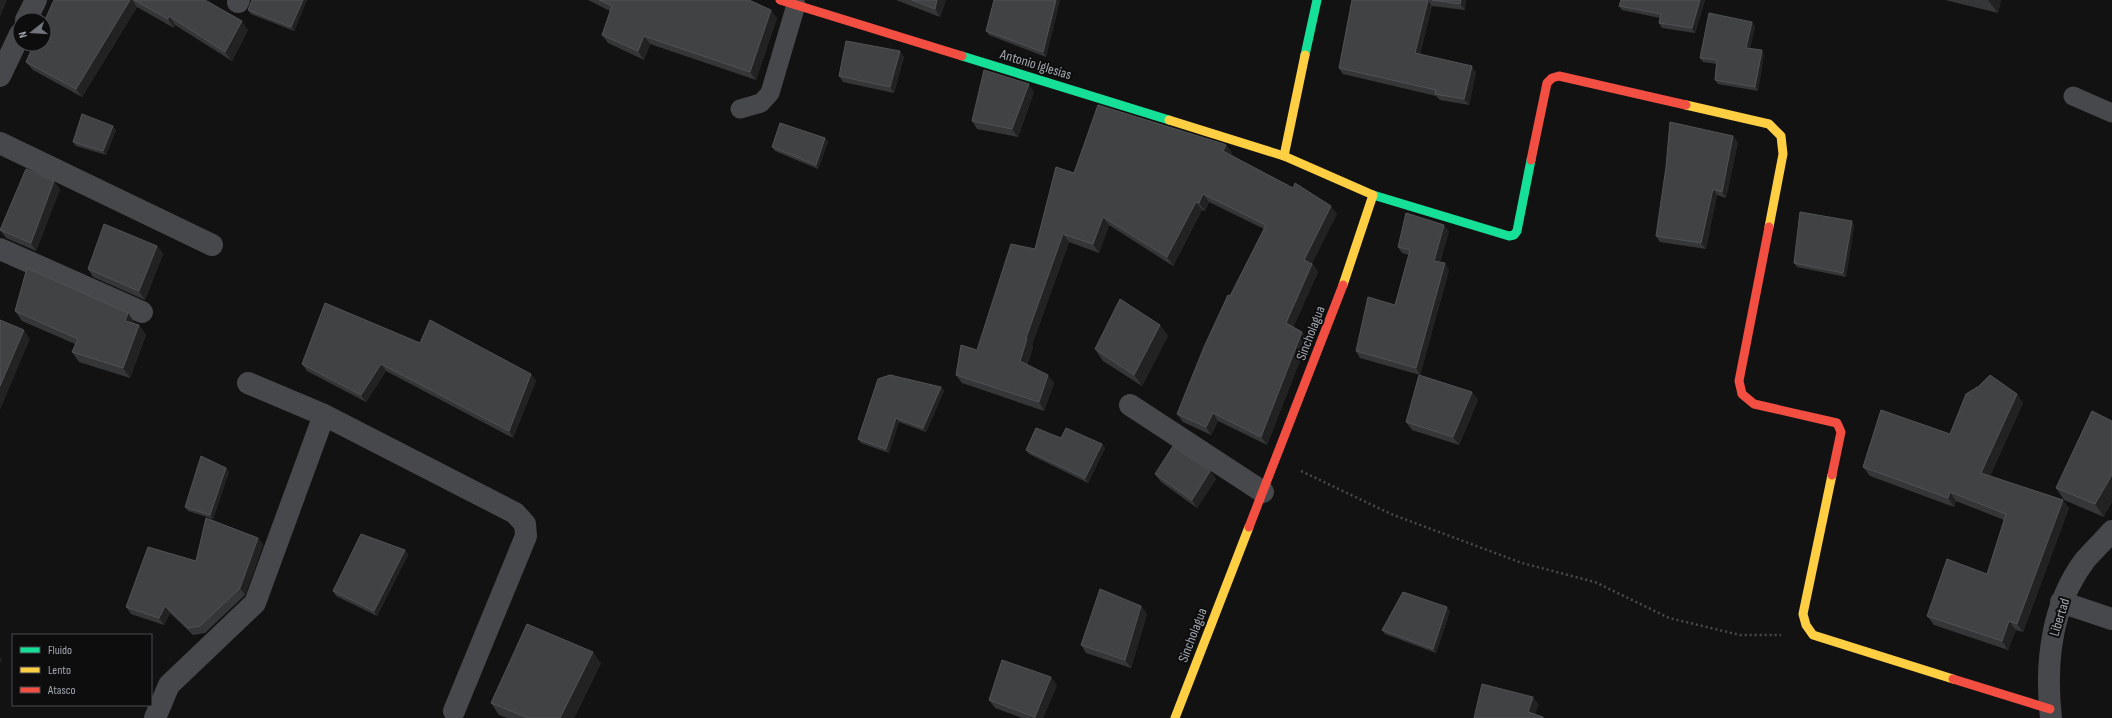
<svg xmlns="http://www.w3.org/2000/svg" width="2112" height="718" font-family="'Sofia Sans Condensed',sans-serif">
	<rect width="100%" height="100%" fill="#121213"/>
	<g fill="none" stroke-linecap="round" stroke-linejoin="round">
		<!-- path -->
		<path stroke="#484a4c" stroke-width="2.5" stroke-dasharray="2 3" stroke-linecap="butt" d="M1301,471L1391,514L1522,563L1595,582L1669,618L1740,635H1781"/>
		<!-- lane -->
		<g stroke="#47484b" stroke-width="19">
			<path d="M2073,96L2112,113"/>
			<path d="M740,109L761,103L770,93L796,5"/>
		</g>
		<!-- street -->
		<g stroke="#47484b" stroke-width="22">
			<path d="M238,2L239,0"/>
			<path d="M26,20L36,0"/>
			<path d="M0,76L20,34"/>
			<path d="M0,143L212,245"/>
			<path d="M0,249L142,312"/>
			<path d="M248,383L324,415L515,513L525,524L526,536L454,711"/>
			<path d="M1130,405L1263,492"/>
			<path d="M2061,602L2112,619"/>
			<path d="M155,718L169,685L255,603L324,415"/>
			<path d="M2051,718C2045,664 2051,605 2085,560C2094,550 2103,541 2112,531"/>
		</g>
		<!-- fast -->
		<g stroke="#16e098" stroke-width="9">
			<path d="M1305,55L1317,0"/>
			<path d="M962,56L1169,120"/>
			<path d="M1373,195L1509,236L1514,235L1517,231L1531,160"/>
		</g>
		<!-- slow -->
		<g stroke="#ffcf43" stroke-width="9">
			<path d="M1305,55L1284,156L1373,195L1343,285"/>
			<path d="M1686,105L1769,124L1781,136L1783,154L1769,227"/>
			<path d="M1169,120L1284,156"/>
			<path d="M1832,475L1803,614L1806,625L1813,635L1953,679"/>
			<path d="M1175,718L1249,527"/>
		</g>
		<!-- jam -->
		<g stroke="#f24e42" stroke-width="9">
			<path d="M780,0L962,56"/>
			<path d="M1531,160L1547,83L1552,78L1559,76L1686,105"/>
			<path d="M1769,227L1739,381L1742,394L1754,404L1837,423L1841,432L1832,475"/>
			<path d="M1249,527L1343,285"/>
			<path d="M1953,679L2050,709"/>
		</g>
	</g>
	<!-- wall -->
	<g fill="#353637">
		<path d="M54,0H205L248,30L232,61L175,25L174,28L137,7L82,97L33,70L26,62Z"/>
		<path d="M252,0H307L294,31L251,14L248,10Z"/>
		<path d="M588,0H749L777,18L756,80L650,44L644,60L608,43L602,35L610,11Z"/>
		<path d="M896,0H946L940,17Z"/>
		<path d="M994,0H1060L1046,57L989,35L986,31Z"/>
		<path d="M1352,0H1466L1465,10L1432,6L1420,54L1476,72L1469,105L1440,100L1436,96L1343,74L1339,68Z"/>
		<path d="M1621,0H1705L1695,33L1662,28L1659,23L1660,18L1622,10L1619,6Z"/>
		<path d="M1945,0H2001L1998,13Z"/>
		<path d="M1752,22L1755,26L1750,48L1764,54L1758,91L1718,84L1715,80L1716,64L1703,62L1700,58Z"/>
		<path d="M900,51L904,57L894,93L843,82L839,76Z"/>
		<path d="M1034,92L1018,137L977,129L972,121Z"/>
		<path d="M113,126L116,130L106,155L76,146L73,142Z"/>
		<path d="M825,138L828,142L818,169L775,151L772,147Z"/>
		<path d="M1738,142L1726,198L1717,195L1706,249L1660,242L1656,236Z"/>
		<path d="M1226,145L1232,153L1231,155L1337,214L1312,263L1318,272L1293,327L1302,332L1308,340L1267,445L1218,421L1211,435L1183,422L1177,414L1230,296L1264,229L1209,202L1205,211L1202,210L1173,266L1109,225L1099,253L1069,242L1032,345L1033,347L1027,365L1054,383L1044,411L962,383L956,375L977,350L1035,249L1074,173Z"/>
		<path d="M60,189L36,251L6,238L0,230Z"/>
		<path d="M1852,221L1854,226L1846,277L1797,267L1794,263Z"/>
		<path d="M1449,231L1440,262L1449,270L1420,375L1360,358L1356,351L1395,305L1409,255L1402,253L1398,247Z"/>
		<path d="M157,246L163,254L145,300L93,277L88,269Z"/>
		<path d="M15,311L135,323V324L139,325L146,335L130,378L79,362L72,352L75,344L22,321Z"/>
		<path d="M1160,325L1168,336L1142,386L1103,361L1095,349Z"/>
		<path d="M420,343L531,374L536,381L513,438L386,371L366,402L307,371L302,364Z"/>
		<path d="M941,387L944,391L926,432L899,422L889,453L861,443L858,439Z"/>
		<path d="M1472,392L1478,400L1459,445L1412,430L1406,422Z"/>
		<path d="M2017,394L2023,403L1990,476L2069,508L2023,632L2016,630L2008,650L1934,625L1927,616L1987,574L2004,520L1956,501L1954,507L1870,476L1863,467L1950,434Z"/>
		<path d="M2092,411L2104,517L2064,500L2056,488Z"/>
		<path d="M1102,444L1105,448L1088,483L1029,454L1026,450Z"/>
		<path d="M226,468L229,472L213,519L188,511L185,507Z"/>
		<path d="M1210,471L1216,479L1197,508L1161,482L1155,474Z"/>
		<path d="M258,538L263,545L245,595L205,633L193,635L170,613L164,625L131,614L126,607L196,561Z"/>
		<path d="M405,550L408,555L377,616L336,596L333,591Z"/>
		<path d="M1141,606L1147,614L1131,668L1086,653L1081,645Z"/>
		<path d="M1450,611L1436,653L1385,634L1382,630Z"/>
		<path d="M601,663L574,718H507L499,715L491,703Z"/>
		<path d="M1057,685L1043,718H1022L995,708L989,700Z"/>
	</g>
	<!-- shaded-wall -->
	<g fill="#222223">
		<path d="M0,0H7L0,17Z"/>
		<path d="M130,0H132L137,7L82,97L76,89Z"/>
		<path d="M303,0H307L294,31L291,27Z"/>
		<path d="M937,0H946L940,17L935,9Z"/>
		<path d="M1056,0H1060L1046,57L1043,52Z"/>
		<path d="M1428,0L1432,6L1419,59L1415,53Z"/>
		<path d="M1461,0H1466L1465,10L1460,4Z"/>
		<path d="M1700,0H1705L1695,33L1692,28Z"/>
		<path d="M1988,0H2001L1998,13Z"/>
		<path d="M771,10L777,18L756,80L750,72Z"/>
		<path d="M169,16L175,25L174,28L168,19Z"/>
		<path d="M242,21L248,30L232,61L225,52Z"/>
		<path d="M1752,22L1755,26L1749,52L1746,48Z"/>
		<path d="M644,36L650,44L644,60L638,51Z"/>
		<path d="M1762,50L1764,54L1758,91L1755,87Z"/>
		<path d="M900,51L904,57L894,93L890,87Z"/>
		<path d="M1472,66L1476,72L1469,105L1464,99Z"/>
		<path d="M1029,84L1034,92L1018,137L1012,129Z"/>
		<path d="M113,126L116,130L106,155L103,151Z"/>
		<path d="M1733,136L1738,142L1726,198L1722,192Z"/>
		<path d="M825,138L828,142L818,169L816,165Z"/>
		<path d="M1226,145L1232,153L1229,159L1223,151Z"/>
		<path d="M54,181L60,189L36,251L31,243Z"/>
		<path d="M1713,189L1717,195L1706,249L1701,243Z"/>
		<path d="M1203,194L1209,202L1205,211L1199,203Z"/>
		<path d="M1196,202L1202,210L1173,266L1167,257Z"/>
		<path d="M1331,206L1337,214L1310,268L1304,260Z"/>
		<path d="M1103,217L1109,225L1099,253L1093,244Z"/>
		<path d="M1852,221L1854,226L1846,277L1843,273Z"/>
		<path d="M1444,225L1449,231L1438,267L1434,261Z"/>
		<path d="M1063,234L1069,242L1032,345L1033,347L1025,369L1020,361L1026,338Z"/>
		<path d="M157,246L163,254L145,300L139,291Z"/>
		<path d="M1445,263L1449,270L1420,375L1416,368Z"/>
		<path d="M1312,264L1318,272L1292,331L1286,323Z"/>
		<path d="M128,313L135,323L132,331L125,321Z"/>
		<path d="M139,325L146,335L130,378L123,368Z"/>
		<path d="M1160,325L1168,336L1142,386L1134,375Z"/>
		<path d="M24,330L30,339L0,410V386Z"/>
		<path d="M1302,332L1308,340L1267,445L1261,437Z"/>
		<path d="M381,364L386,371L366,402L361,395Z"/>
		<path d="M531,374L536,381L513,438L509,431Z"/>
		<path d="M1048,375L1054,383L1044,411L1039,402Z"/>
		<path d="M941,387L944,391L926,432L923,428Z"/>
		<path d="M1472,392L1478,400L1459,445L1453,437Z"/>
		<path d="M2017,394L2023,403L1988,481L1981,473Z"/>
		<path d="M1213,413L1218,421L1211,435L1206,427Z"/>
		<path d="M896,418L899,422L889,453L886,449Z"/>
		<path d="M1102,444L1105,448L1088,483L1085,478Z"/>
		<path d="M226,468L229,472L213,519L210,515Z"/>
		<path d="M1210,471L1216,479L1197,508L1192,500Z"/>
		<path d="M2112,475V502L2104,517L2095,504Z"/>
		<path d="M1950,492L1956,501L1954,507L1948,498Z"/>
		<path d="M2063,500L2069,508L2023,632L2017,624Z"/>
		<path d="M258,538L263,545L245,595L240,588Z"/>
		<path d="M405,550L408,555L377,616L374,611Z"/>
		<path d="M165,606L170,613L164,625L159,618Z"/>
		<path d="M1141,606L1147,614L1131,668L1125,660Z"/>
		<path d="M1447,607L1450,611L1436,653L1433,649Z"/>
		<path d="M2009,621L2016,630L2008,650L2002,641Z"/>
		<path d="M593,652L601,663L574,718H560Z"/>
		<path d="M0,657L2,660L0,664Z"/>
		<path d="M1051,677L1057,685L1043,718H1036L1035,717Z"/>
		<path d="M1533,697L1539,705L1534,718L1528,712Z"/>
	</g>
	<!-- building -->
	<g fill="#414244" stroke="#515256">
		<path d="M54,0H130L76,89L26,62L34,44H44V22Z"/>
		<path d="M134,0H205L242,21L225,52L169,16L168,19Z"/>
		<path d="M252,0H303L291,27L248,10Z"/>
		<path d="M599,0H749L771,10L750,72L644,36L638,51L602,35L612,6Z"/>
		<path d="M912,0H937L935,9Z"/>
		<path d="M994,0H1056L1043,52L986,31Z"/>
		<path d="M1352,0H1428L1415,53L1472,66L1464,99L1435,94L1436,90L1339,68Z"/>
		<path d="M1432,0H1461L1460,4Z"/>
		<path d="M1621,0H1700L1692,28L1659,23L1661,14L1619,6Z"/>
		<path d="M1709,13L1752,22L1746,48L1762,50L1755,87L1715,80L1717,60L1700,58Z"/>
		<path d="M846,41L900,51L890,87L839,76Z"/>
		<path d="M984,70L1029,84L1012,129L972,121Z"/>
		<path d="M1098,105L1224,144L1226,145L1223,151L1293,188L1295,183L1331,206L1304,260L1312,264L1286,323L1302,332L1261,437L1213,413L1206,427L1177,414L1204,347L1228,295L1230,296L1266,225L1203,194L1199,203L1196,202L1167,257L1103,217L1093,244L1063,234L1026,338L1027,339L1020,361L1048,375L1039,402L956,375L961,345L977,350L1011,244L1035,249L1056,167L1074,173Z"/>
		<path d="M82,114L113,126L103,151L73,142Z"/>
		<path d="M1670,122L1733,136L1722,192L1713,189L1701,243L1656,236L1666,167Z"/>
		<path d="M780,123L825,138L816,165L772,147Z"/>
		<path d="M26,169L54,181L31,243L0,230Z"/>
		<path d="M1800,212L1852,221L1843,273L1794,263Z"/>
		<path d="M1406,213L1444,225L1434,261L1445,263L1416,368L1356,351L1368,297L1395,305L1410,250L1398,247Z"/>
		<path d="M104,224L157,246L139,291L88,269Z"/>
		<path d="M27,268L128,313L125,321L139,325L123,368L72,352L78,339L15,311Z"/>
		<path d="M1120,299L1160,325L1134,375L1095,349Z"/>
		<path d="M325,303L420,343L430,320L531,374L509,431L381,364L361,395L302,364Z"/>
		<path d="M0,320L24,330L0,386Z"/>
		<path d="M890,375L941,387L923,428L896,418L886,449L858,439L878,379Z"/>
		<path d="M1419,375L1472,392L1453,437L1406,422Z"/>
		<path d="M1990,375L2017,394L1981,473L2063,500L2017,624L2009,621L2002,641L1927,616L1947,559L1987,574L2006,514L1950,492L1948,498L1863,467L1881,410L1950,434L1966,394L1979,386Z"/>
		<path d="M2092,411L2112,421V475L2095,504L2056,488Z"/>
		<path d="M1036,428L1061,438L1066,428L1102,444L1085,478L1026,450Z"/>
		<path d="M1173,446L1210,471L1192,500L1155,474Z"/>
		<path d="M201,456L226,468L210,515L185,507Z"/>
		<path d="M206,518L258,538L240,588L200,626L188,628L165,606L159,618L126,607L148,547L196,561Z"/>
		<path d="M361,534L405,550L374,611L333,591Z"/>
		<path d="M1100,589L1141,606L1125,660L1081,645Z"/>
		<path d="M1403,592L1447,607L1433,649L1382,630Z"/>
		<path d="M527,624L593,652L560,718H528L491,703Z"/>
		<path d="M1002,660L1051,677L1035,717L989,700Z"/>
		<path d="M1482,684L1533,697L1528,712L1543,717V718H1474Z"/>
	</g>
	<g text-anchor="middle" stroke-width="4" stroke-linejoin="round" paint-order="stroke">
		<!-- street labels -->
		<g font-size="14" fill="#a4a9b2" stroke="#0d0d0e">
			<text transform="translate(1036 64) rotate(17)" y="5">Antonio Iglesias</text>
			<text transform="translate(1310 333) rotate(-69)" y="5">Sincholagua</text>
			<text transform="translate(2059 617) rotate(-73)" y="5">Libertad</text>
			<text transform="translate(1192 635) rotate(-69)" y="5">Sincholagua</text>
		</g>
	</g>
	<!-- legend -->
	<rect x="12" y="634" width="140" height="72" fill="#0d0d0e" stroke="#494b50"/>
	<rect x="20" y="647" width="20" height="6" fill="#16e098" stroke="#494b50"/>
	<text x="48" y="654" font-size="12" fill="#a4a9b2">Fluido</text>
	<rect x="20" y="667" width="20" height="6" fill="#ffcf43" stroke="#494b50"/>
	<text x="48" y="674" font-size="12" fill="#a4a9b2">Lento</text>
	<rect x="20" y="687" width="20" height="6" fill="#f24e42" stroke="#494b50"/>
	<text x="48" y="694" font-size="12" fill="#a4a9b2">Atasco</text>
	<!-- north arrow -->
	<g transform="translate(32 32) rotate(253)"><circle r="19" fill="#0d0d0e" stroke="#494b50"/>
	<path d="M0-3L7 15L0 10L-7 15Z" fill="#71747a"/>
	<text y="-6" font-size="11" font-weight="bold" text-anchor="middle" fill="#a4a9b2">N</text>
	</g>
</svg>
